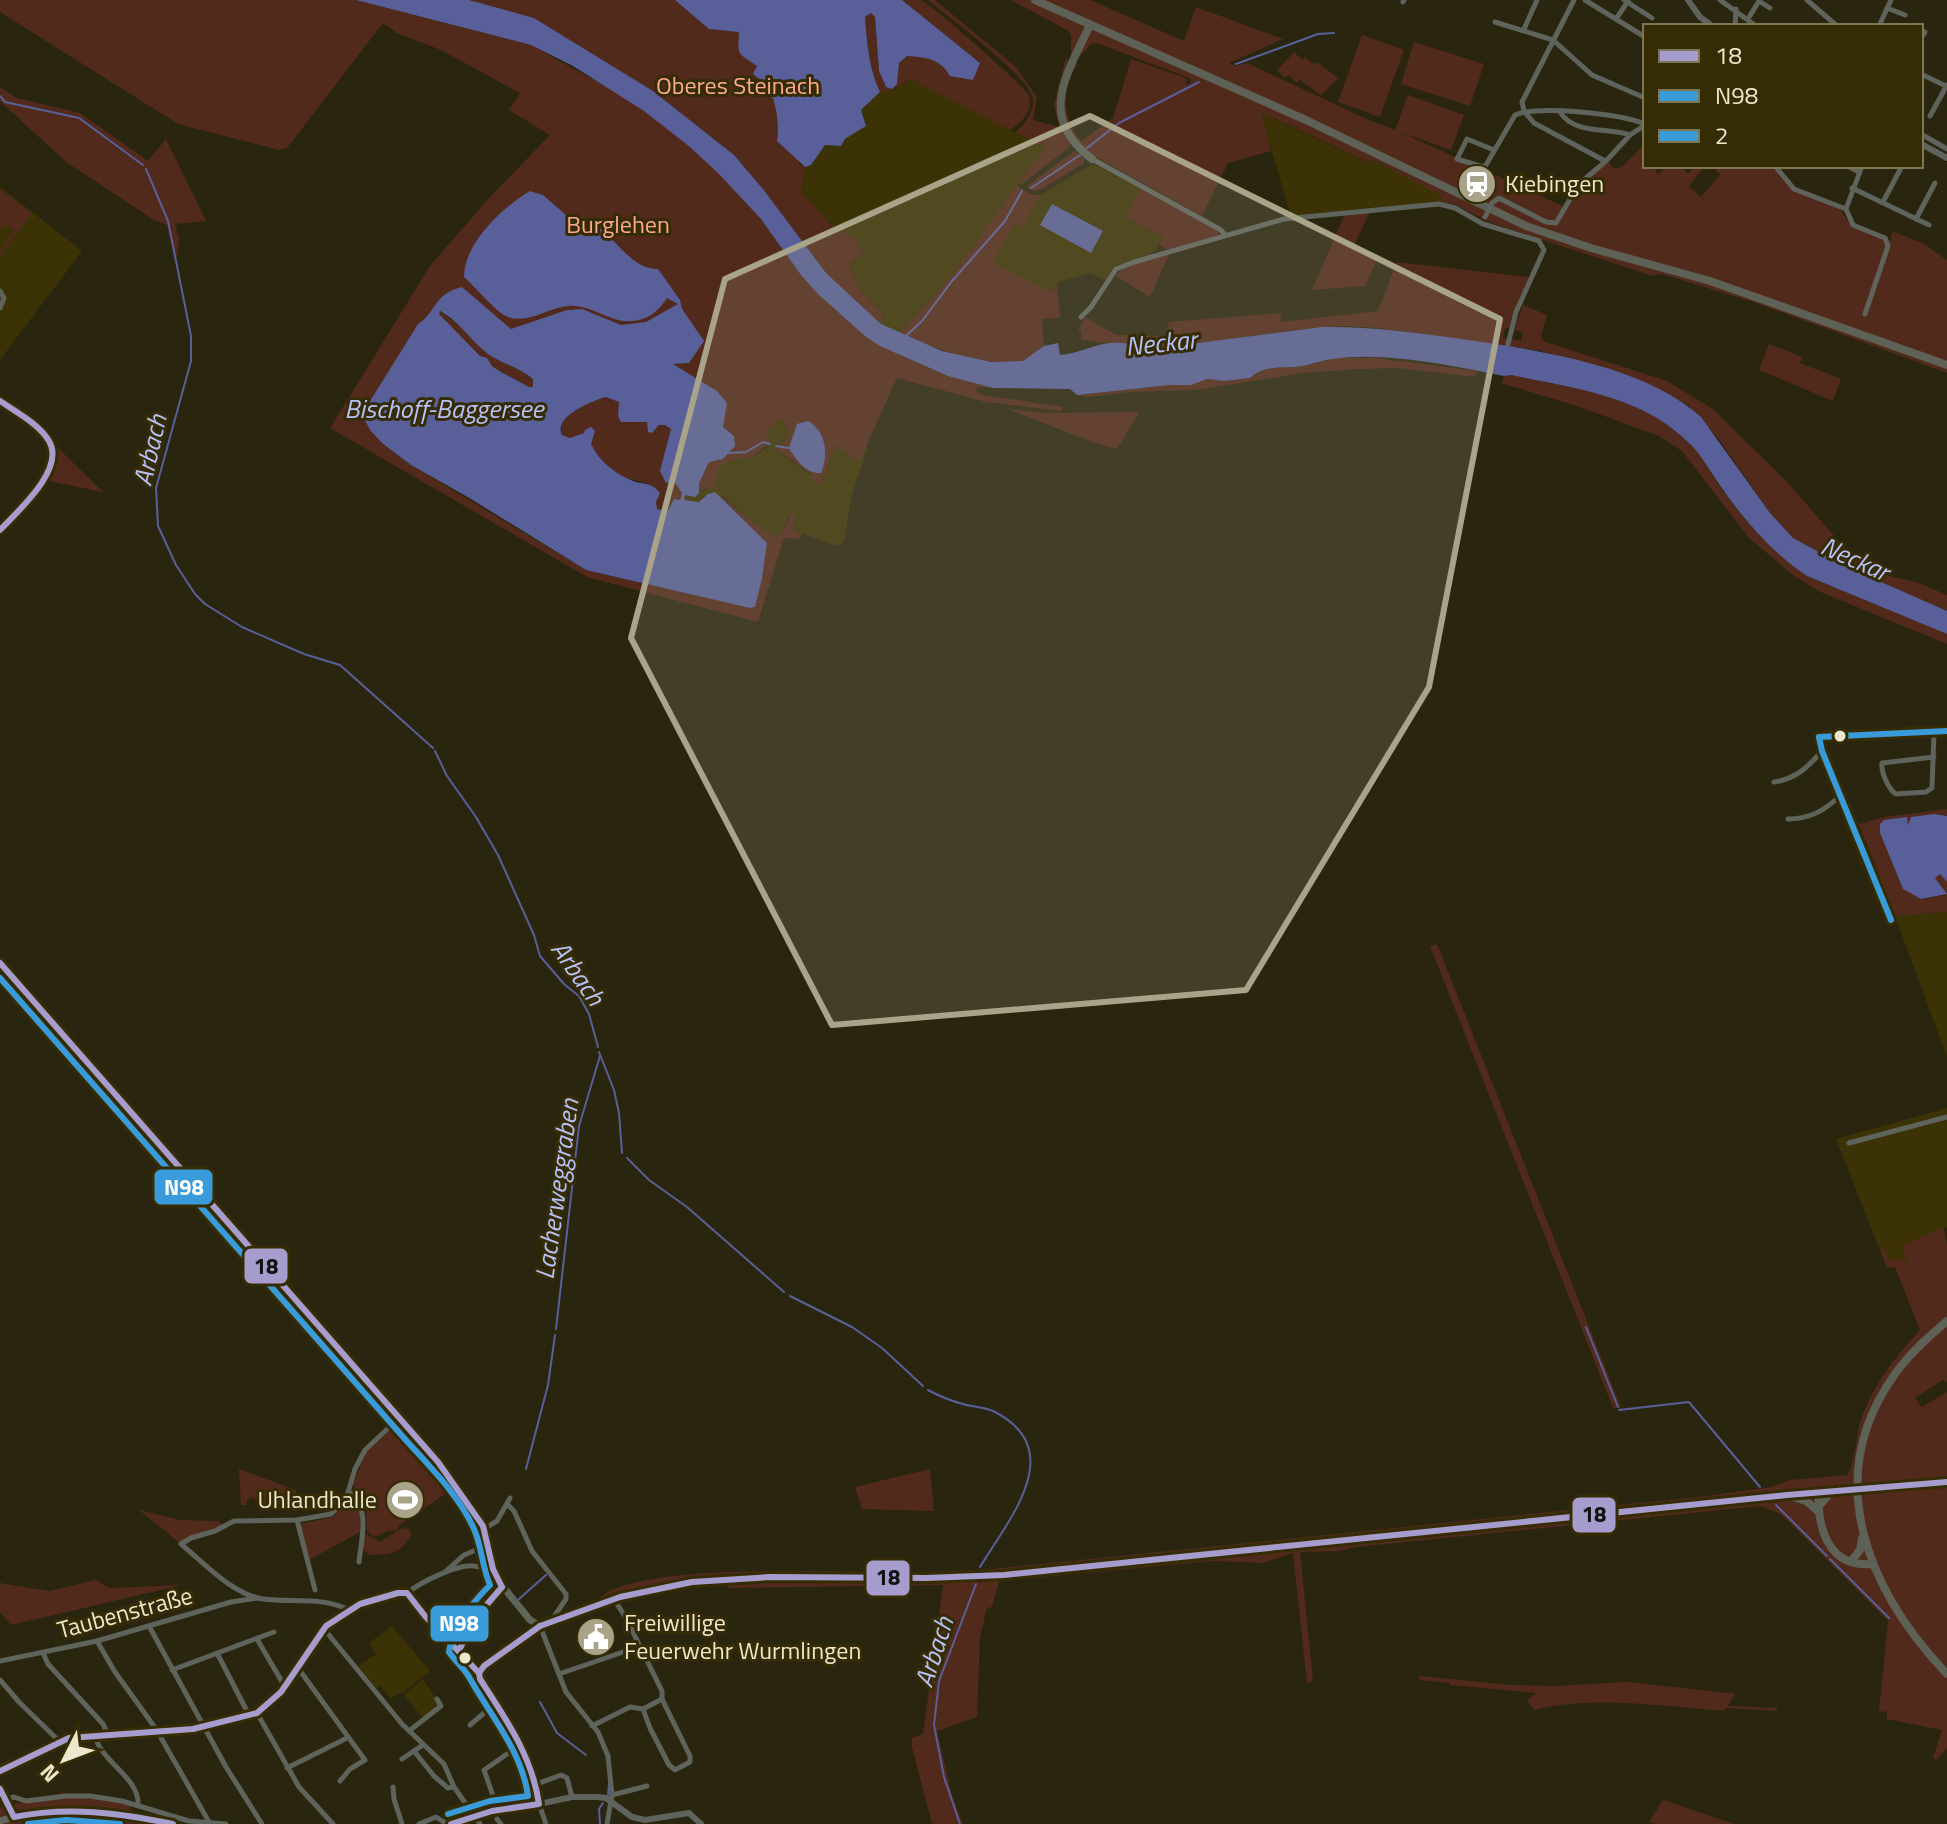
<svg xmlns="http://www.w3.org/2000/svg" width="1947" height="1824" font-family="'Titillium Web',sans-serif">
	<rect width="100%" height="100%" fill="#2a250f"/>
	<!-- built -->
	<g fill="#3b3205">
		<path d="M910,79L1046,148L950,278L899,333L881,324L883,314L860,290L849,265L863,253L858,242L829,223L801,192L805,167L811,165L825,145H841L845,139L866,126L861,110L880,92L894,89Z"/>
		<path d="M1260,112L1371,164V159L1422,184L1440,195L1441,202L1291,216Z"/>
		<path d="M1091,165H1096L1141,189L1126,217L1163,237L1155,252L1115,266L1106,281L1091,273L1058,282L1052,292L993,263L1015,222L1023,226L1040,195Z"/>
		<path d="M0,187L82,251L0,360Z"/>
		<path d="M778,420L784,421L789,435L776,450L811,475L812,481L821,484L834,448L850,443L868,447L852,494L844,542L838,546L794,531L795,514L788,518L782,532L776,537L768,534L722,496L699,502L684,500L685,495L706,490L718,479V468L721,466L738,458L751,459L767,447L766,433Z"/>
		<path d="M1947,912V1057L1895,916Z"/>
		<path d="M1947,1108V1227L1901,1245L1908,1263L1905,1264L1902,1259L1889,1260L1884,1249L1880,1250L1836,1139Z"/>
		<path d="M392,1626L430,1671L404,1692L390,1698L380,1686L376,1688L358,1666L376,1654L369,1643Z"/>
		<path d="M423,1679L440,1705L423,1718L404,1695Z"/>
	</g>
	<!-- green -->
	<g fill="#522a1c">
		<path d="M0,0H356L531,45L592,79L594,77C624,97 656,116 685,138C708,156 738,189 758,211C776,233 790,258 808,280C864,347 913,365 993,388L977,387L976,391L982,395L1063,407L1062,411L986,402L897,378L859,462L837,446L834,448L821,484L811,481V474L776,449L777,445H781L789,435L784,421L778,420L766,433L770,442L751,459C739,456 728,462 718,468V479L714,487L700,490L698,483L709,462L729,453L735,446L734,436L723,427L717,391L673,364C688,364 696,358 700,343L548,367L462,287L418,324L363,416L382,444L411,465L586,570L750,608L755,607L762,579L767,544L715,492L768,533L776,537L782,532L792,513L795,514L794,531L802,534L800,539L784,538L758,622L587,577L330,428L430,266L490,197L550,135L509,110L520,93L441,50L397,33L383,23L287,148L279,150L178,124L0,12Z"/>
		<path d="M469,0H675L686,9L797,49L799,164L805,167L801,192L829,223L858,242L863,253L849,265L860,290L883,314L881,324L826,273L759,184L734,155L653,91L534,18Z"/>
		<path d="M902,0C907,0 916,0 921,0C930,3 1022,84 1028,94C1035,109 1022,123 1010,130L910,79L894,89L880,92C869,68 867,43 865,17L872,13L875,17L879,71L886,87L897,84L899,63L907,56L927,57L945,67L980,63Z"/>
		<path d="M928,0H935L1016,67L1037,97L1033,120L1059,127L1054,105L1066,57L1068,60C1067,93 1047,112 1070,144L1068,148L1022,184L1019,182L1046,148L1015,132C1024,125 1034,113 1033,100C1032,78 948,17 928,0Z"/>
		<path d="M1011,0H1090L1184,41L1196,7L1283,39L1229,63L1236,66L1247,63L1371,121L1395,130L1408,95L1464,115L1451,150L1400,132L1567,208C1579,189 1591,176 1609,162L1614,169L1622,167L1641,148L1645,151V166H1653L1658,175L1666,166H1681L1688,174L1695,166H1705L1689,186L1701,197L1720,175L1713,166H1769L1780,174L1791,187L1840,209L1851,226L1881,238L1885,242L1892,240L1890,238L1893,231L1924,244L1947,260V373L1756,303L1662,274L1653,276L1491,223L1456,205L1441,202L1440,195L1372,159V164L1261,112L1271,151L1228,163L1202,216L1089,153L1070,134L1062,103L1073,66L1079,64C1059,85 1063,120 1081,141L1113,118L1131,59L1183,77L1186,79L1187,87L1191,81L1189,78L1097,43L1091,44L1080,56L1071,54V35L1067,30Z"/>
		<path d="M1362,35L1404,50L1380,117L1338,102Z"/>
		<path d="M1414,42L1484,64L1470,106L1401,84Z"/>
		<path d="M1294,52L1302,60L1305,57L1314,65L1317,62L1338,78L1321,95L1300,80L1297,83L1289,75L1285,78L1277,70Z"/>
		<path d="M0,87L17,98L80,113L148,161L166,139L206,221L175,224L179,239L177,256H174L167,225L154,220L66,162L0,101Z"/>
		<path d="M1074,151L1084,158V163L1042,189L1033,191L1026,187Z"/>
		<path d="M1017,185L1031,195H1040L1023,227L1015,223L993,263L1052,292L1057,284L1060,317L1042,319L1044,346C1037,350 1031,358 1024,361C998,371 923,345 899,333L950,278Z"/>
		<path d="M0,189L32,214L0,256V250L15,231L5,224L0,229Z"/>
		<path d="M1141,189L1218,230L1219,235L1168,250L1159,245L1163,237L1125,217Z"/>
		<path d="M1370,212L1354,245L1377,255L1378,258L1365,286L1312,290L1345,214Z"/>
		<path d="M1169,254L1150,297L1116,276C1126,261 1152,259 1169,254Z"/>
		<path d="M1397,262L1529,277L1510,328H1505L1503,337L1507,340L1506,346L1378,328L1347,326C1259,329 1168,359 1081,339V331L1078,330L1085,317L1116,335L1165,336L1169,322L1282,313L1279,322L1378,311Z"/>
		<path d="M1523,305L1547,315L1541,336L1543,341L1667,381L1713,409L1787,482L1842,545L1889,576L1916,582L1947,595V611L1843,565L1793,538L1770,513L1718,438L1688,405L1648,385L1600,366L1536,350L1510,347L1512,339L1521,341L1523,332L1514,330Z"/>
		<path d="M440,311L510,365L523,371L533,379V387H529L501,372L480,356L438,314Z"/>
		<path d="M1769,344L1802,357L1800,363L1841,379L1833,401L1759,370Z"/>
		<path d="M1334,358H1375L1478,371L1475,377L1399,368L1359,369L1302,373L1196,390L1131,392L1089,397L1077,395L1170,385H1191L1207,379L1224,381L1250,378C1263,365 1284,368 1301,366C1312,365 1324,361 1334,358Z"/>
		<path d="M1511,375C1573,388 1644,396 1690,444C1702,456 1709,470 1718,484C1743,519 1771,552 1807,576L1947,634V644L1818,591L1793,575L1749,538L1682,451L1659,436L1577,406L1501,383L1504,376Z"/>
		<path d="M606,397L614,399C624,407 632,421 647,422L648,432C657,426 662,422 671,429C667,448 670,478 682,493L680,500L674,499L667,512L657,510L656,502L660,493C651,480 636,483 622,476C602,465 595,451 584,433L570,438L562,435C554,417 591,401 606,397Z"/>
		<path d="M1008,409L1046,413L1139,412L1117,449L1095,443Z"/>
		<path d="M54,446L60,450L103,492L49,481L48,479L56,463Z"/>
		<path d="M1947,809V816L1934,814L1908,826L1907,818L1880,825V833L1903,889L1924,899L1946,895L1935,878L1936,874H1940L1947,882V912L1895,916L1859,824L1884,817Z"/>
		<path d="M1437,944L1621,1407L1613,1408L1430,946Z"/>
		<path d="M1944,1228L1947,1245V1382L1943,1380L1915,1398L1922,1407L1947,1392V1748L1936,1760L1933,1758L1942,1730L1887,1719V1712L1879,1711L1888,1621L1790,1523L1779,1513L1760,1506L1356,1547L1339,1551L1300,1552L1313,1681L1307,1683L1293,1553L1262,1563L1212,1561L999,1581L992,1607L987,1608L980,1637L977,1717L937,1731L952,1795L963,1824H932L912,1747V1738L923,1734L943,1585L729,1588L723,1576L597,1601C626,1562 834,1572 886,1572C921,1573 956,1571 991,1569L1699,1497L1772,1487L1790,1480L1847,1475C1855,1464 1856,1435 1861,1420C1873,1385 1895,1357 1920,1330L1895,1267L1887,1268L1880,1250L1884,1248L1889,1260L1902,1259L1908,1263L1901,1245Z"/>
		<path d="M400,1421L454,1488L398,1526V1530L387,1531L374,1537L367,1531L366,1506L353,1485L366,1452Z"/>
		<path d="M239,1469L296,1490L295,1504L274,1508L252,1498L248,1499L246,1505H241Z"/>
		<path d="M930,1469L934,1511L862,1509L855,1487Z"/>
		<path d="M352,1498L360,1512V1532L309,1560L299,1524L333,1517Z"/>
		<path d="M139,1510L180,1520L218,1521L224,1527L181,1544Z"/>
		<path d="M402,1528L409,1529L411,1535C399,1555 392,1554 370,1555L362,1549L364,1533L380,1542Z"/>
		<path d="M96,1580L109,1588L182,1585L11,1625L0,1612V1583L49,1591Z"/>
		<path d="M1420,1676L1510,1685L1553,1686L1629,1682L1735,1694L1728,1706L1777,1708V1711L1726,1708L1724,1711C1667,1706 1588,1695 1534,1710L1527,1700L1537,1693L1450,1685V1683L1419,1680Z"/>
		<path d="M62,1793L127,1802L141,1824H0V1807Z"/>
		<path d="M1663,1800L1734,1824H1656L1649,1822Z"/>
	</g>
	<!-- water -->
	<g fill="#585f99" fill-rule="evenodd">
		<path d="M356,0H469L534,18L653,91L734,155L763,189L826,273L881,324L942,351L991,362L1023,361L1044,346L1058,343L1060,355C1077,354 1093,345 1110,343C1129,341 1147,348 1166,347L1322,327C1367,326 1410,332 1455,338C1531,349 1643,364 1701,417L1770,513L1793,538L1843,565L1947,611V634L1807,576C1771,552 1743,519 1719,484C1709,470 1702,456 1690,444C1644,396 1573,388 1511,375L1504,376C1454,366 1383,351 1333,359C1322,360 1313,364 1302,366C1285,369 1264,364 1250,378L1224,381L1207,379L1191,385H1170L1077,395L1070,389L993,388L948,376L880,346L865,336L818,294L801,275L761,219L719,174L690,147L644,111L573,66L531,45Z"/>
		<path d="M675,0H902L980,63L973,80L950,76C941,59 925,57 907,56L899,63L897,84L892,89L886,87L879,71L875,17L871,13L865,17C867,44 869,68 880,92L861,110L866,126L845,139L841,146L825,145L811,165L805,167L777,141C780,125 776,93 763,82C760,79 756,77 753,74L757,66C736,51 738,57 739,32L709,29Z"/>
		<path d="M530,191L543,195L566,215C608,214 623,270 658,269L680,300L682,309L704,341L689,363L673,364L717,391L727,403L723,427L734,436L735,446L723,459L709,462L699,483V493L695,497L685,495L684,500L699,502L708,494L715,492L767,543L762,579L755,607L750,608L586,570L471,499L411,465L383,444L370,430L363,416L367,406L418,324C437,312 433,294 462,287L511,329L567,310L582,309L621,325L646,322L678,304L667,298C658,311 650,319 633,321C610,324 592,304 569,306C548,307 525,327 504,315C494,309 474,286 464,277C464,243 503,207 530,191ZM440,311C459,321 471,341 488,354C503,364 520,368 533,379V387H529L501,372L492,366L487,358L480,356L439,314ZM606,397L619,402L618,416L621,422H647L648,432L652,433L659,425H665L671,429L660,471L666,483L674,481L682,493L680,500L674,499L667,512L657,509L656,502L660,493C652,482 645,485 633,481C614,473 600,462 591,444L595,431L591,427L585,430L584,433L570,438L562,435C553,417 591,401 606,397Z"/>
		<path d="M1052,204L1103,231L1091,253L1040,225Z"/>
		<path d="M808,421C826,431 829,455 821,473C806,474 796,460 789,448L797,424Z"/>
		<path d="M1934,814L1947,816V882L1940,874L1935,878L1947,894L1921,899L1903,889L1880,833V824L1884,820L1907,817L1908,825L1911,817Z"/>
	</g>
	<g fill="none" stroke-linecap="round" stroke-linejoin="round">
		<!-- stream -->
		<g stroke="#585f99" stroke-width="2">
			<path d="M1236,64L1318,34L1334,33"/>
			<path d="M0,96L5,102L79,118L143,165"/>
			<path d="M1087,148L1119,123L1199,82"/>
			<path d="M146,169L168,221L191,336V361L156,488L158,526L176,565L195,594L205,604L242,627L304,654L340,665L433,748"/>
			<path d="M1031,188L1083,153"/>
			<path d="M906,336L922,321L952,281L1005,221L1022,191"/>
			<path d="M776,446L789,448"/>
			<path d="M729,453L746,452L763,442L770,444"/>
			<path d="M435,751L447,776L476,817L498,855L534,935L540,956L564,984L579,996L589,1014L598,1047"/>
			<path d="M599,1052L614,1090L619,1113L622,1153"/>
			<path d="M627,1158L649,1180L687,1207L784,1292"/>
			<path d="M790,1296L852,1327L882,1348L923,1386"/>
			<path d="M1586,1327L1618,1407"/>
			<path d="M556,1329L579,1126L600,1056"/>
			<path d="M928,1390C939,1396 951,1401 963,1404C972,1407 984,1407 993,1411C1070,1449 1009,1519 980,1567"/>
			<path d="M1619,1410L1689,1402L1760,1487"/>
			<path d="M526,1469L548,1385L555,1335"/>
			<path d="M1776,1505L1827,1556"/>
			<path d="M1830,1559L1889,1618"/>
			<path d="M519,1599L546,1575"/>
			<path d="M540,1702L557,1733L586,1755"/>
			<path d="M608,1795L609,1784"/>
			<path d="M600,1824L599,1809L603,1803"/>
			<path d="M960,1824L944,1777L934,1725L939,1681L976,1584"/>
		</g>
		<!-- minor -->
		<g stroke="#5e635c" stroke-width="5">
			<path d="M1585,0L1645,37"/>
			<path d="M1624,0L1652,18"/>
			<path d="M1720,0L1756,26"/>
			<path d="M1807,0L1837,26"/>
			<path d="M1403,2L1404,0"/>
			<path d="M1887,8L1905,15"/>
			<path d="M1616,19L1628,1"/>
			<path d="M1748,19L1759,1L1770,8"/>
			<path d="M1495,22L1553,40L1592,75L1645,98"/>
			<path d="M1735,26L1736,9"/>
			<path d="M1879,26L1891,0"/>
			<path d="M1524,29L1537,0"/>
			<path d="M1921,38L1925,32"/>
			<path d="M1921,74L1946,86"/>
			<path d="M1524,111L1522,102L1574,0"/>
			<path d="M1524,111L1534,123L1605,161"/>
			<path d="M1560,112C1574,135 1609,127 1630,135"/>
			<path d="M1930,116L1947,85"/>
			<path d="M1921,134L1947,149"/>
			<path d="M1494,150L1467,139L1457,159L1483,167L1486,165L1515,115C1539,105 1621,114 1645,124"/>
			<path d="M1092,159L1221,230L1225,235"/>
			<path d="M1775,166L1794,189L1846,209"/>
			<path d="M1848,166L1859,172"/>
			<path d="M1862,166L1846,209L1853,225L1885,238L1888,246L1865,314"/>
			<path d="M1852,188L1929,225"/>
			<path d="M1883,202L1902,166"/>
			<path d="M1492,203L1499,198L1546,222L1556,223L1579,184L1606,161L1630,135L1645,125"/>
			<path d="M1916,219L1935,183"/>
			<path d="M0,291L4,298L0,308"/>
			<path d="M1081,317L1091,307L1116,269L1134,262L1284,219L1439,204L1455,208L1483,224L1539,241L1544,250L1516,312L1508,344"/>
			<path d="M0,401C16,413 37,426 49,441C68,466 16,512 0,530"/>
			<path d="M1934,732L1932,788L1926,792L1896,794C1888,789 1881,772 1882,763L1934,757"/>
			<path d="M1774,782C1796,779 1808,767 1822,751"/>
			<path d="M1788,819C1811,819 1825,810 1841,795"/>
			<path d="M1854,826L1822,751L1819,737L1947,731"/>
			<path d="M1849,1143L1947,1117"/>
			<path d="M349,1492C371,1506 361,1541 359,1562"/>
			<path d="M507,1504L514,1511L532,1551L566,1594V1599L555,1615L556,1622"/>
			<path d="M297,1520L315,1590"/>
			<path d="M484,1529L497,1521L510,1498"/>
			<path d="M445,1572L464,1555L488,1545"/>
			<path d="M407,1593L425,1616L479,1673"/>
			<path d="M407,1593C421,1582 457,1564 474,1566C483,1567 484,1571 493,1569"/>
			<path d="M614,1599L626,1618L662,1691V1699L690,1756V1762L675,1770L669,1765L650,1728L643,1709"/>
			<path d="M349,1610C322,1596 291,1603 263,1599C232,1594 205,1564 181,1544L191,1538L215,1531L234,1521L297,1520L331,1514L346,1499L355,1469L365,1450L400,1417"/>
			<path d="M149,1626L226,1767L262,1824"/>
			<path d="M540,1626L566,1692L598,1732L608,1756L612,1795L607,1824"/>
			<path d="M324,1629L402,1724L444,1764L454,1787L480,1824"/>
			<path d="M257,1639L285,1687"/>
			<path d="M97,1641L115,1672L156,1729L209,1822"/>
			<path d="M459,1649C467,1627 485,1602 502,1587"/>
			<path d="M43,1653L48,1664L103,1724L108,1735"/>
			<path d="M217,1653L249,1715"/>
			<path d="M0,1661L97,1641L231,1602L258,1598"/>
			<path d="M298,1668L365,1760L350,1769L340,1781"/>
			<path d="M172,1670L274,1632"/>
			<path d="M559,1674L626,1651"/>
			<path d="M0,1680L19,1702L59,1741"/>
			<path d="M257,1713L299,1787L333,1824"/>
			<path d="M470,1725L496,1703"/>
			<path d="M592,1726L630,1707L643,1709L662,1699"/>
			<path d="M409,1731L441,1706L437,1699"/>
			<path d="M95,1736C101,1762 140,1778 138,1805"/>
			<path d="M414,1751L434,1776L448,1788L454,1787"/>
			<path d="M402,1759L423,1745"/>
			<path d="M287,1768L347,1738"/>
			<path d="M0,1771L69,1738L193,1729L257,1713L281,1692L313,1642L326,1626L360,1604L398,1593H407"/>
			<path d="M537,1784L561,1775L567,1778L572,1797"/>
			<path d="M393,1787L394,1799L402,1824"/>
			<path d="M0,1789L14,1817"/>
			<path d="M612,1795L647,1786"/>
			<path d="M6,1799L14,1797L26,1801L66,1796H90L122,1801L189,1821L226,1824"/>
			<path d="M539,1804L546,1824"/>
			<path d="M498,1810L484,1770L520,1745"/>
			<path d="M497,1819L501,1824"/>
			<path d="M419,1824L436,1817L447,1824"/>
		</g>
		<!-- tertiary -->
		<g stroke="#5e635c" stroke-width="6">
			<path d="M1688,0L1700,17L1712,26"/>
			<path d="M1921,144L1947,158"/>
			<path d="M539,1804L572,1797H597L606,1798L632,1817L645,1820L689,1813L701,1824"/>
		</g>
		<!-- secondary -->
		<g stroke="#60655a" stroke-width="7">
			<path d="M0,963L431,1454L481,1522L491,1563L500,1583L530,1620L540,1626"/>
			<path d="M1869,1488L1947,1482"/>
			<path d="M540,1626C560,1624 579,1611 597,1605C628,1593 660,1586 692,1582C796,1570 901,1583 1004,1575L1848,1489"/>
			<path d="M0,1821C60,1801 114,1811 173,1824"/>
			<path d="M451,1824L492,1811L539,1804L537,1784L527,1757L479,1674L484,1666L540,1626"/>
		</g>
		<!-- primary -->
		<g stroke="#5d6156" stroke-width="8">
			<path d="M1035,0L1306,120L1526,226L1591,248L1710,281L1947,365"/>
			<path d="M1090,25C1066,76 1037,117 1092,159"/>
			<path d="M1947,1321C1928,1337 1910,1353 1895,1374C1820,1478 1868,1591 1947,1674"/>
			<path d="M1817,1492C1820,1501 1818,1509 1820,1518C1825,1547 1840,1567 1872,1564"/>
			<path d="M1787,1495L1806,1501L1819,1512"/>
			<path d="M1820,1505L1832,1491"/>
			<path d="M1852,1560L1860,1550L1862,1538"/>
		</g>
		<!-- minor-bridge -->
		<path stroke="#5e635c" stroke-width="5" d="M1485,217L1492,203"/>
		<!-- secondary-bridge -->
		<path stroke="#60655a" stroke-width="7" d="M1848,1489L1869,1488"/>
		<!-- bus-1 casing -->
		<g stroke="#352c04" stroke-width="12">
			<g id="bus-1">
				<path d="M0,401C16,412 39,424 49,441C66,469 17,512 0,530"/>
				<path d="M0,963L438,1462L483,1526L493,1569L502,1587"/>
				<path d="M540,1626L620,1597L692,1582L770,1577L926,1578L1004,1575L1787,1495L1947,1482"/>
				<path d="M459,1650L477,1616L502,1587"/>
				<path d="M479,1673L484,1666L540,1626"/>
				<path d="M0,1771L69,1738L193,1729L257,1713L281,1692L326,1626L360,1604L398,1593H407L425,1616L479,1673L480,1679C506,1719 532,1756 539,1804L492,1811L451,1824"/>
				<path d="M0,1789L14,1817C69,1806 119,1813 173,1824"/>
			</g>
		</g>
		<!-- bus-2 casing -->
		<g stroke="#352c04" stroke-width="12">
			<g id="bus-2">
				<path d="M0,978L404,1438C429,1466 459,1495 474,1529C482,1547 482,1567 490,1585C472,1603 452,1627 449,1652C455,1661 464,1668 469,1677C490,1715 522,1751 528,1796L490,1801L448,1814"/>
				<path d="M28,1824L66,1820L120,1824"/>
			</g>
		</g>
		<!-- bus-3 casing -->
		<g stroke="#352c04" stroke-width="12">
			<g id="bus-3">
				<path d="M1819,737L1822,751L1891,920"/>
				<path d="M1819,737L1947,731"/>
			</g>
		</g>
		<!-- bus-1 -->
		<use href="#bus-1" stroke="#a69ccd" stroke-width="6"/>
		<!-- bus-2 -->
		<use href="#bus-2" stroke="#3a9bda" stroke-width="6"/>
		<!-- bus-3 -->
		<use href="#bus-3" stroke="#3a9bda" stroke-width="6"/>
	</g>
	<!-- marked area -->
	<path fill="#a9a38a" fill-opacity="0.2" stroke="#a9a38a" stroke-width="6" stroke-linejoin="round" d="M1090,116L1500,319L1429,687L1246,990L832,1025L631,638L725,279Z"/>
	<!-- icons -->
	<defs>
		<g id="station-disc" transform="scale(2)"><circle r="9.5" fill="#a9a38a" stroke="#352c04"/><path d="M-3-6H3Q5-6 5-4V2Q5 4 3 4L4.5 6H3L1.5 4h-3L-3 6H-4.5L-3 4Q-5 4-5 2V-4Q-5-6-3-6ZM-3.5-4v3h7v-3ZM-3.5 1v1.5H-2V1ZM2 1v1.5H3.5V1Z" fill="#fff"/></g>
		<g id="stadium-disc" transform="scale(2)"><circle r="9.5" fill="#a9a38a" stroke="#352c04"/><path d="M0-5a6.5 5 0 1 0 0 10a6.5 5 0 1 0 0-10ZM-3.5-1.8h7v3.6h-7Z" fill="#fff"/></g>
		<g id="civic-disc" transform="scale(2)"><circle r="9.5" fill="#a9a38a" stroke="#352c04"/><path d="M-.6-6.5H3V-4.5H.6V-3L4-1V1h2V6H-6V1h2V-1L-.6-3ZM-1.2 2.5V6h2.4V2.5Z" fill="#fff"/></g>
	</defs>
	<g fill-rule="evenodd">
		<use href="#station-disc" x="1477" y="184"/>
		<use href="#stadium-disc" x="405" y="1500"/>
		<use href="#civic-disc" x="596" y="1637"/>
	</g>
	<!-- markers -->
	<g fill="#ede7cd" stroke="#352c04" stroke-width="3">
		<circle cx="1840" cy="736" r="7"/>
		<circle cx="465" cy="1658" r="7"/>
	</g>
	<g text-anchor="middle" stroke-width="6" stroke-linejoin="round" paint-order="stroke">
		<!-- park labels -->
		<g font-size="24" fill="#fda990" stroke="#352c04">
			<text x="738" y="94">Oberes Steinach</text>
			<text x="618" y="233">Burglehen</text>
		</g>
		<!-- poi labels -->
		<g font-size="24" fill="#ede7cd" stroke="#352c04" text-anchor="start">
			<text x="1505" y="192">Kiebingen</text>
			<text x="377" y="1508" text-anchor="end">Uhlandhalle</text>
			<text x="624" y="1631">Freiwillige<tspan x="624" dy="28">Feuerwehr Wurmlingen</tspan></text>
		</g>
		<!-- street labels -->
		<g font-size="24" fill="#ede7cd" stroke="#352c04">
			<text transform="translate(125 1613) rotate(-15)" y="8">Taubenstraße</text>
		</g>
		<!-- water labels -->
		<g font-size="26" font-style="italic" fill="#b7c0f9" stroke="#352c04">
			<text transform="translate(1161 343) rotate(-6)" y="9">Neckar</text>
			<text x="444" y="418">Bischoff-Baggersee</text>
			<text transform="translate(150 450) rotate(-77)" y="9">Arbach</text>
			<text transform="translate(1855 559) rotate(24)" y="9">Neckar</text>
			<text transform="translate(578 973) rotate(55)" y="9">Arbach</text>
			<text transform="translate(557 1189) rotate(-82)" y="9">Lacherweggraben</text>
			<text transform="translate(934 1652) rotate(-72)" y="9">Arbach</text>
		</g>
	</g>
	<g stroke="#352c04" stroke-width="3">
		<rect x="153" y="1168" width="61" height="38" rx="8" fill="#3a9bda"/>
		<rect x="243" y="1247" width="46" height="38" rx="8" fill="#a69ccd"/>
		<rect x="1571" y="1496" width="46" height="38" rx="8" fill="#a69ccd"/>
		<rect x="865" y="1559" width="46" height="38" rx="8" fill="#a69ccd"/>
		<rect x="429" y="1604" width="61" height="39" rx="8" fill="#3a9bda"/>
	</g>
	<g font-size="22" text-anchor="middle" font-weight="bold" fill="#fff">
		<text x="184" y="1195">N98</text>
		<text x="459" y="1631">N98</text>
	</g>
	<g font-size="22" text-anchor="middle" font-weight="bold" fill="#111">
		<text x="266" y="1274">18</text>
		<text x="1594" y="1522">18</text>
		<text x="888" y="1585">18</text>
	</g>
	<!-- legend -->
	<rect x="1643" y="24" width="280" height="144" fill="#352c04" stroke="#7f7754" stroke-width="2"/>
	<rect x="1659" y="50" width="40" height="12" fill="#a69ccd" stroke="#7f7754" stroke-width="2"/>
	<text x="1715" y="64" font-size="24" fill="#ede7cd">18</text>
	<rect x="1659" y="90" width="40" height="12" fill="#3a9bda" stroke="#7f7754" stroke-width="2"/>
	<text x="1715" y="104" font-size="24" fill="#ede7cd">N98</text>
	<rect x="1659" y="130" width="40" height="12" fill="#3a9bda" stroke="#7f7754" stroke-width="2"/>
	<text x="1715" y="144" font-size="24" fill="#ede7cd">2</text>
	<!-- north arrow -->
	<g transform="translate(64 1760) rotate(228)" stroke="#352c04" stroke-width="6" paint-order="stroke">
	<path d="M0-6L14 30L0 20L-14 30Z" fill="#ede7cd"/>
	<text y="-12" font-size="22" font-weight="bold" text-anchor="middle" fill="#ede7cd">N</text>
	</g>
</svg>
